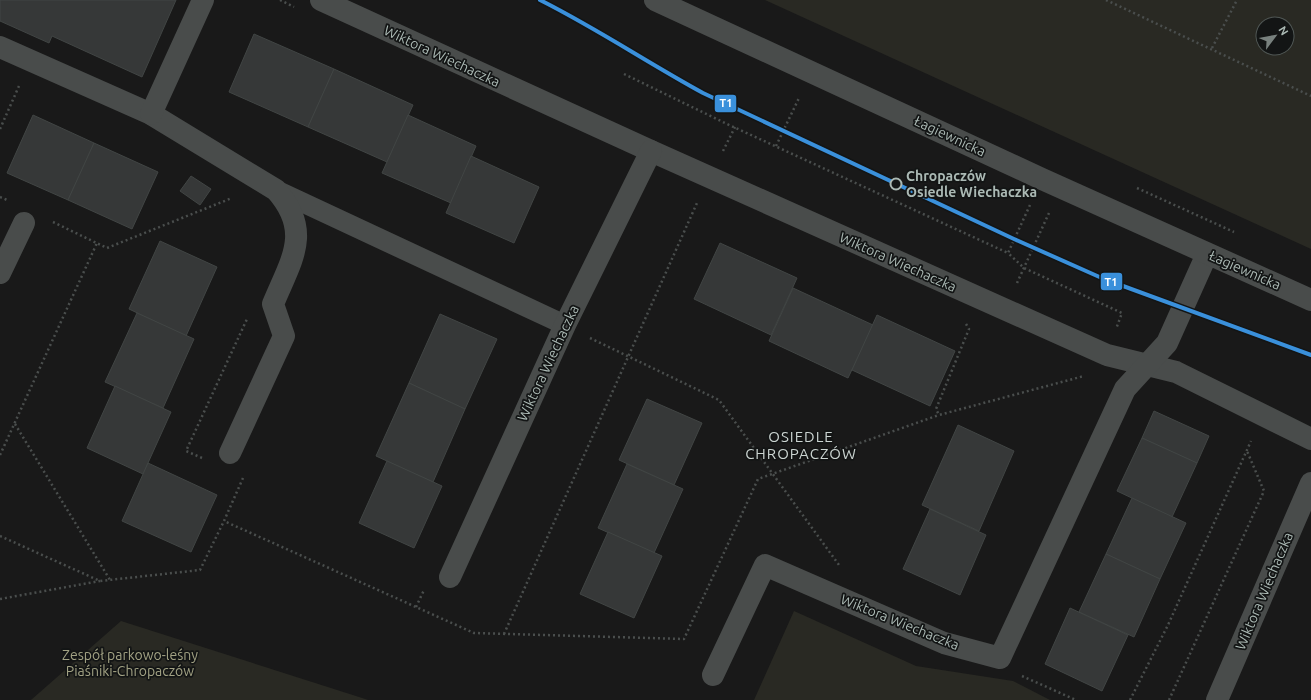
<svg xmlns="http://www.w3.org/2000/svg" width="1311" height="700" font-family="Ubuntu,sans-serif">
	<rect width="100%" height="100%" fill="#191919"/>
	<!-- green -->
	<g fill="#292923" fill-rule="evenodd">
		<path d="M765,0H1311V249ZM1263,24H1287V48H1263Z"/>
		<path d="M794,611L916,666L1013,681L1050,700H754Z"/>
		<path d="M121,621L359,697L368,700H31Z"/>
	</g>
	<!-- building -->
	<g fill="#363838" stroke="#414544">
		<path d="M0,0H176L142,77L52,36L49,43L0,21Z"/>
		<path d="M254,34L334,69L308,127L229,92Z"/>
		<path d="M334,69L413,105L387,162L308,127Z"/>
		<path d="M33,115L94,143L68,200L7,173Z"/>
		<path d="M408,115L476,146L451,203L382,173Z"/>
		<path d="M94,143L158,172L132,229L68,200Z"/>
		<path d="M471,156L539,187L514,243L446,213Z"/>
		<path d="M191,176L211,189L200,205L180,191Z"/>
		<path d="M160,241L217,267L186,336L129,309Z"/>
		<path d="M720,243L797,278L771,335L694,299Z"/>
		<path d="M793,288L873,325L848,378L769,341Z"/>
		<path d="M137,313L194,339L163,408L105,382Z"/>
		<path d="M440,314L497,339L465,409L409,383Z"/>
		<path d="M877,315L955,351L930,406L852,370Z"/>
		<path d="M409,383L465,409L433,482L376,456Z"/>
		<path d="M115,386L171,412L143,474L87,448Z"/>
		<path d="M647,399L702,423L674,485L619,460Z"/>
		<path d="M1154,411L1209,436L1197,463L1142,438Z"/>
		<path d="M958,425L1014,451L979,531L922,505Z"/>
		<path d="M1142,438L1197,463L1172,517L1117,491Z"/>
		<path d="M387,461L442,486L414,548L359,523Z"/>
		<path d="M148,463L217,495L191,552L122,521Z"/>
		<path d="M627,464L683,489L654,553L598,528Z"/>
		<path d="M1132,498L1186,523L1160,579L1106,554Z"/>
		<path d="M930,509L986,535L960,595L903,569Z"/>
		<path d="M608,532L662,556L634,618L580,594Z"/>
		<path d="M1106,554L1160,579L1134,637L1079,612Z"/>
		<path d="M1070,608L1128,635L1102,691L1045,664Z"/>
	</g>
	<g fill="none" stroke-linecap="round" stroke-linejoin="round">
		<!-- path -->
		<g stroke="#4a4e4d" stroke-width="2.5" stroke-dasharray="2 3" stroke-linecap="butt">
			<path d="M280,0L294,7"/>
			<path d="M1106,0L1311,96"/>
			<path d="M1212,48L1237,0"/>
			<path d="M624,74L727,124L1008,253"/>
			<path d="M0,129L19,86"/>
			<path d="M776,146L799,98"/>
			<path d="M723,151L735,127"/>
			<path d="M1137,188L1234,232"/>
			<path d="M0,197L7,200"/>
			<path d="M1030,205L1008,253L1024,268L1122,313L1116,329"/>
			<path d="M53,222L107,248L232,198"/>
			<path d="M1017,283L1049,213"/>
			<path d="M966,324L969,329L936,409L939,415L1084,376"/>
			<path d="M590,338L719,400L839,565"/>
			<path d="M15,424L110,580"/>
			<path d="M0,455L97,243"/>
			<path d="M202,458L186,451L247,319"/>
			<path d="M243,478L224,521L474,633L684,639L758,479L939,415"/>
			<path d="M0,536L100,581L200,570L224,521"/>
			<path d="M0,599L100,581"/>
			<path d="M416,607L424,590"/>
			<path d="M504,634L697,203"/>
			<path d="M1022,676L1076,700"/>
			<path d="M1130,700L1168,625L1251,441"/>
			<path d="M1169,700L1264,491L1247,451"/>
		</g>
		<!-- service -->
		<path stroke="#494c4b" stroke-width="20" d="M276,190L565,325"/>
		<!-- minor -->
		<g stroke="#494c4b" stroke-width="22">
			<path d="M321,0L651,151L1107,355L1176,372L1311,439"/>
			<path d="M0,47L151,114L276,190C313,232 291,260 273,304L284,336L230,453"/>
			<path d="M151,114L203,0"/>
			<path d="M0,273L24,223"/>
			<path d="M450,577L565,325L651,151"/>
			<path d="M713,675L765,565L944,643L1000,658L1125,389L1167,343L1207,254"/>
			<path d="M1217,700L1311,483"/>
		</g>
		<!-- tertiary -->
		<path stroke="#494c4b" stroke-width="22" d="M655,0L1042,179L1311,300"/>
		<!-- tram-1 casing -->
		<g stroke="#131515" stroke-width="7">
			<path id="tram-1" d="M540,0C596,28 648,63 703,93L1014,239L1104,279L1311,355"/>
		</g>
		<!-- tram-1 -->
		<use href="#tram-1" stroke="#3a90db" stroke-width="4"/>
	</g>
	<!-- markers -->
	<circle fill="#131515" stroke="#abb9b4" stroke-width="2" cx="896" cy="184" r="5.5"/>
	<g text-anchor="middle" stroke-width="3.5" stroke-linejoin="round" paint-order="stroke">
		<!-- street labels -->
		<g font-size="14" fill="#abb9b4" stroke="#131515">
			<text transform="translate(442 56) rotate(25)" y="5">Wiktora Wiechaczka</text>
			<text transform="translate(950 136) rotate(25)" y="5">Łagiewnicka</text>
			<text transform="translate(898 262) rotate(24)" y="5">Wiktora Wiechaczka</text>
			<text transform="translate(1245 270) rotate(24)" y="5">Łagiewnicka</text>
			<text transform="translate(548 363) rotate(-65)" y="5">Wiktora Wiechaczka</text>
			<text transform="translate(1264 591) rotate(-67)" y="5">Wiktora Wiechaczka</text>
			<text transform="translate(900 622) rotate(22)" y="5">Wiktora Wiechaczka</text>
		</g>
		<!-- stop labels -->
		<g font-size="14" font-weight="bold" fill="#abb9b4" stroke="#131515" text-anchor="start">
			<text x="906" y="181">Chropaczów<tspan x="906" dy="16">Osiedle Wiechaczka</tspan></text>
		</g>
		<!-- park labels -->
		<g font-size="14" fill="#a2a284" stroke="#131515">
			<text x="130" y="660">Zespół parkowo-leśny<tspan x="130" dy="16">Piaśniki-Chropaczów</tspan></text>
		</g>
		<!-- neighbourhood labels -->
		<g font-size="15" letter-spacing="1" fill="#ccd5d2" stroke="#131515">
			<text x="801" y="442">OSIEDLE<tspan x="801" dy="17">CHROPACZÓW</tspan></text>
		</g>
	</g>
	<g stroke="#131515" stroke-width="1.5">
		<rect x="714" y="94" width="23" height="19" rx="4" fill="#3a90db"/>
		<rect x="1100" y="272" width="23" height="19" rx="4" fill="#3a90db"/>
	</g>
	<g font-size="11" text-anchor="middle" font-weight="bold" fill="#fff">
		<text x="726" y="107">T1</text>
		<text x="1111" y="286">T1</text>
	</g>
	<!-- north arrow -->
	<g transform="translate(1275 36) rotate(58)"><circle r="19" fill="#131515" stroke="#505755"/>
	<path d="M0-3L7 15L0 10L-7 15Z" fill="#78817e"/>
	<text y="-6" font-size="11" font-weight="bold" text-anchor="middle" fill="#abb9b4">N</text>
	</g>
</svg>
